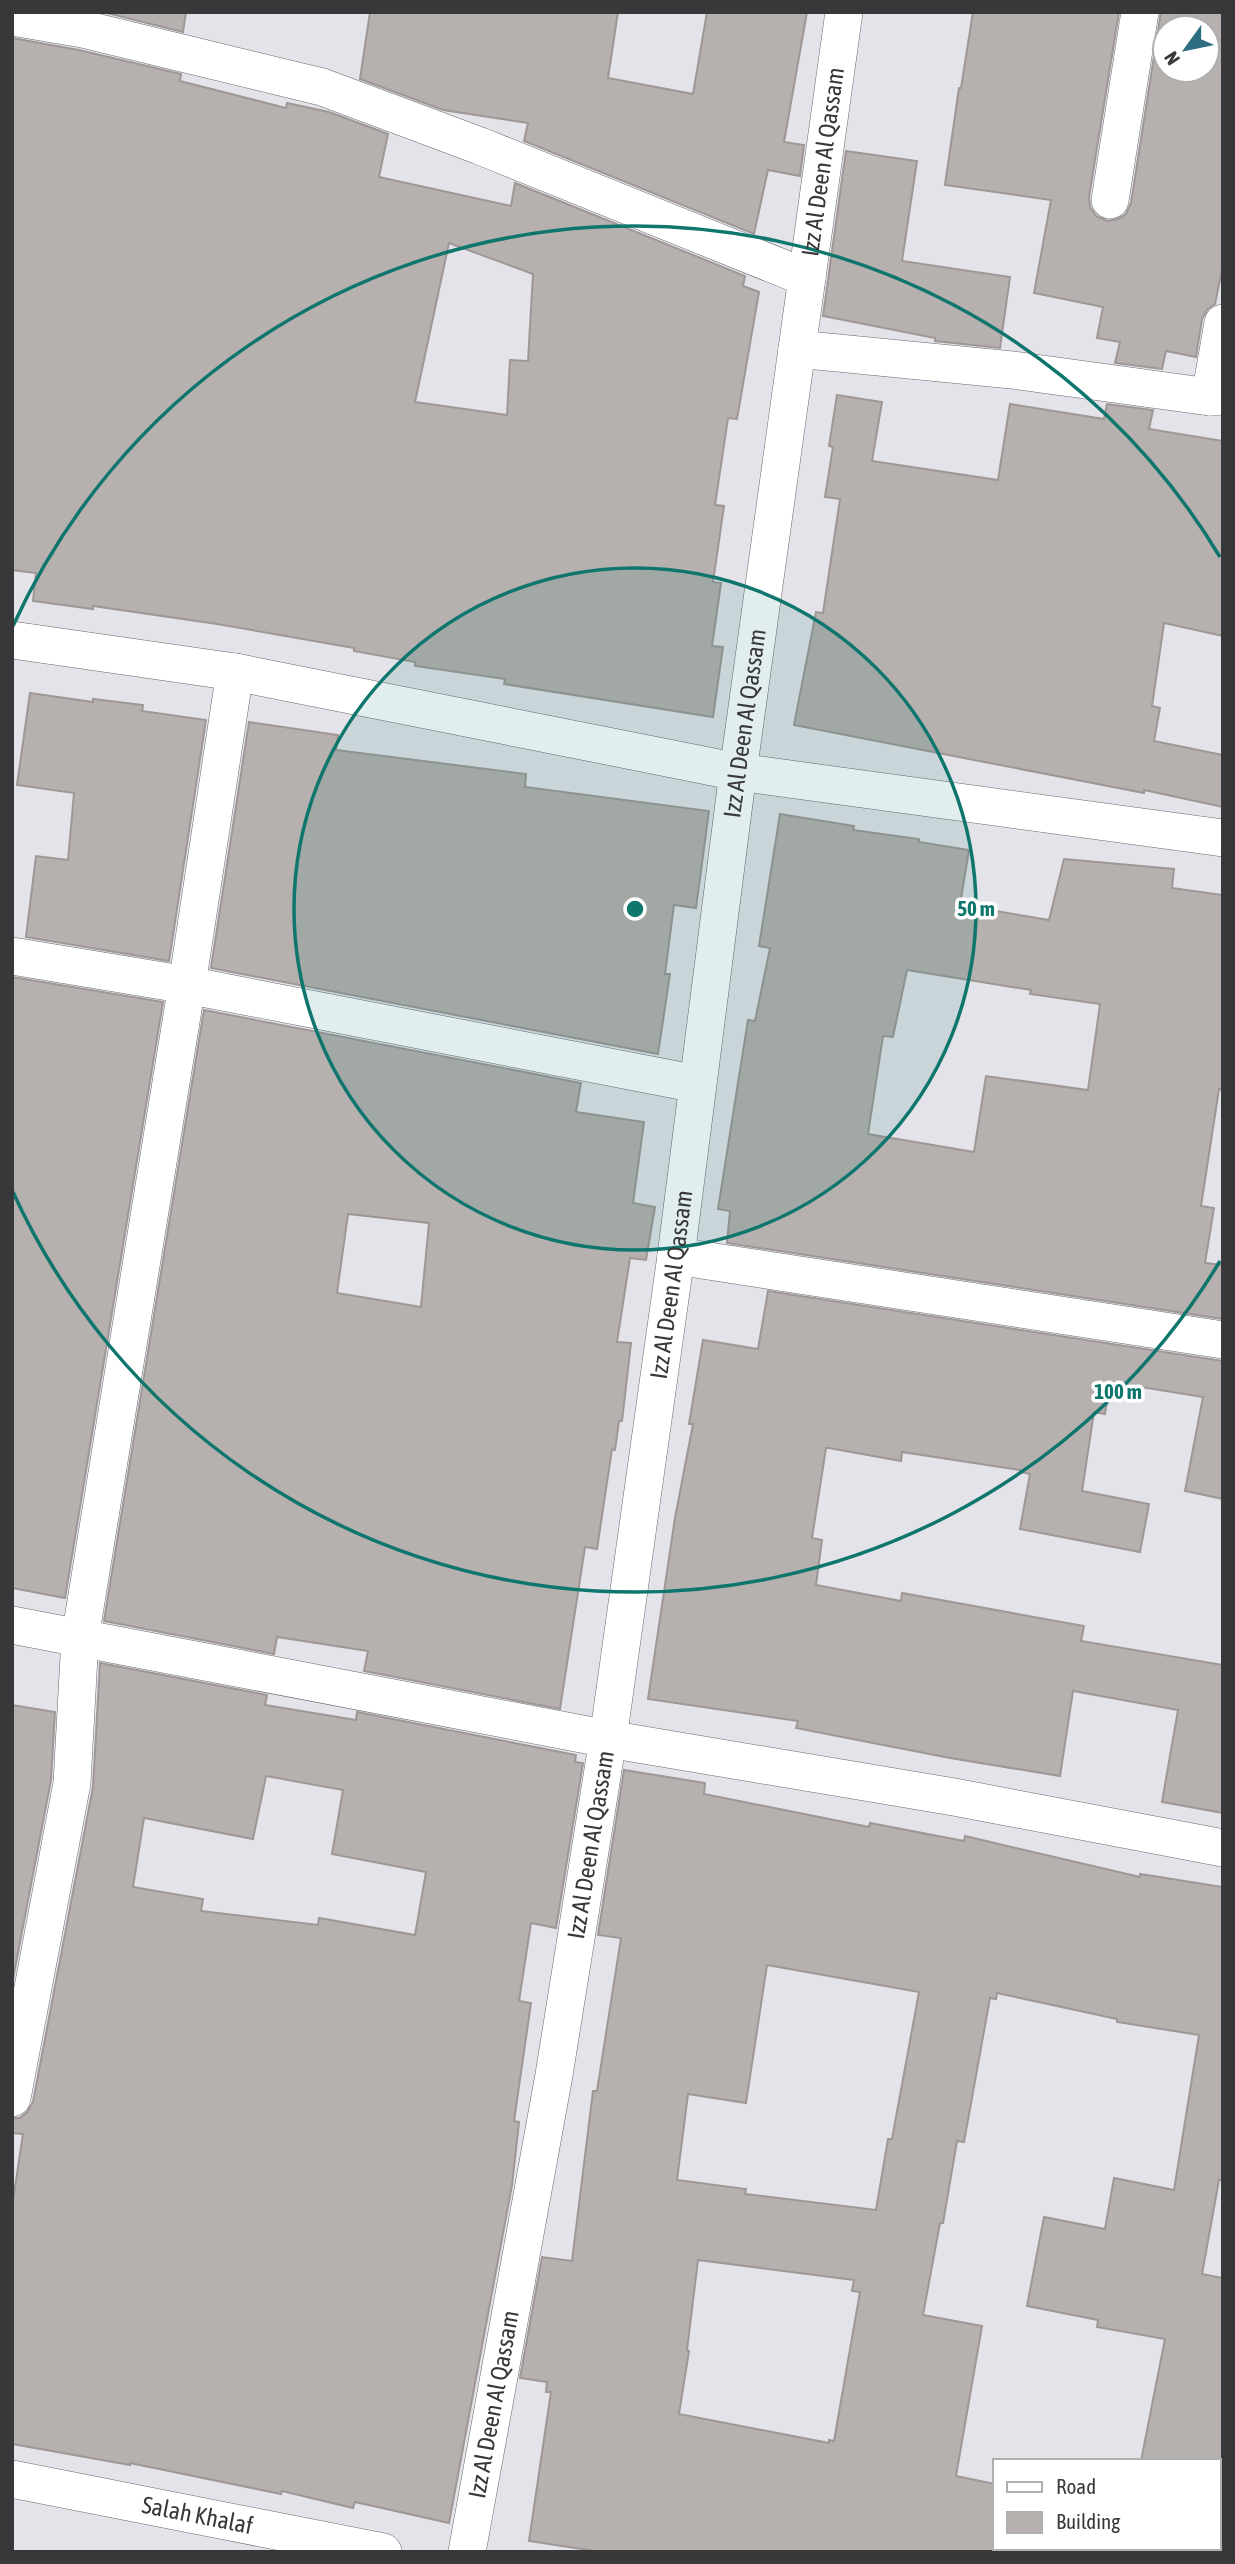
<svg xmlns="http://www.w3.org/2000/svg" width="1235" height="2564" font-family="'Asap Condensed',sans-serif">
	<rect width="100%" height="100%" fill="#e3e3e9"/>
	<!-- building -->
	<g fill="#b6b0af" stroke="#9e9796" stroke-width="2" fill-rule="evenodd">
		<path d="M103,12H186L183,32Z"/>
		<path d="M370,12H618L608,78L693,94L707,12H807L784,142L804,145L800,176L768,170L754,234L524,141L528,123L443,110L360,79Z"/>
		<path d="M973,12H1119L1089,197L1090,207L1096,216L1107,221L1118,219L1126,214L1131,203L1161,12H1223V265L1215,304L1207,310L1202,319L1196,357L1166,351L1162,369L1115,363L1120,342L1097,338L1103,307L1034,293L1051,200L945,185L959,88H961ZM1165,28H1207V70H1165Z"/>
		<path d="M12,38L79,50L181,74L180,81L286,108L287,103L329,112L388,134L379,177L511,206L515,183L745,276L743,286L759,292L737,419L728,418L715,505L724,506L713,582L721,583L712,646L723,647L713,717L504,684L505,679L415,666V662L354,651V648L217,624L93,606V609L33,601L36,573L12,570ZM449,243L533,274L528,361L510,360L507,415L415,402Z"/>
		<path d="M846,151L917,161L902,261L1010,277L1000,348L935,341V338L823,316Z"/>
		<path d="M837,395L882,402L872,461L998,480L1010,404L1104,419L1107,404L1153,410L1149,429L1223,441V636L1164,623L1152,706L1160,708L1154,741L1223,755V807L1144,790V793L794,725L816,612L823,613L840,499L825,497L833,447L829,446Z"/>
		<path d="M30,693L93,702V699L143,705L142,711L206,720L169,961L26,937L36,856L68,860L74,793L17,785Z"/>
		<path d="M249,722L338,735L336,750L526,774L525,787L709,811L696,908L674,905L665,974H670L658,1054L211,968Z"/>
		<path d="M780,814L854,826L853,830L919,839V842L969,850L960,905L1049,920L1064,859L1174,869L1172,888L1223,895V1090L1219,1089L1201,1206L1214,1208L1205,1263L1223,1265V1319L727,1243L730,1211L718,1209L748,1020L755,1021L770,948L759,946ZM907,970L1031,990L1030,994L1100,1004L1088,1090L986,1076L974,1152L868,1134L883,1036L893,1037Z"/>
		<path d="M12,977L163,1002L65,1598L12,1588Z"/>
		<path d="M204,1010L581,1083L576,1112L644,1122L633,1203L655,1207L646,1260L630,1258L617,1342L631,1343L622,1421H619L615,1450L612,1449L597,1549L585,1547L560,1709L364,1671L368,1651L277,1637L274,1654L104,1621ZM348,1214L429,1223L421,1307L337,1293Z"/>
		<path d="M768,1291L1223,1361V1499L1185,1491L1203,1397L1110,1382L1105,1414L1094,1412L1082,1491L1149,1504L1140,1552L1020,1529L1030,1474L1020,1472V1470L902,1452L901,1461L829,1448H826L812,1538L822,1540L816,1585L901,1601L902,1593L1084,1626L1081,1641L1223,1665V1813L1162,1802L1178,1710L1073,1691L1060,1776L950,1758L796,1728L798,1721L648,1699L675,1518L693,1424H689L703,1340L758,1349Z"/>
		<path d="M100,1663L267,1695L265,1705L356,1720L357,1712L576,1755L575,1762L583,1763L556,1928L531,1923L519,2001L531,2003L514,2121L519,2122L512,2185L449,2523L355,2502L353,2508L282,2491L281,2494L130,2463V2465L12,2444V2207L23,2134L12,2133V2118H20L27,2112L33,2102L93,1787ZM266,1776L343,1790L332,1854L426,1872L415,1935L319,1918L318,1925L201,1911L203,1899L133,1887L144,1818L253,1839Z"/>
		<path d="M12,1705L55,1712L51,1780L12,1984Z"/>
		<path d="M624,1770L705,1783L704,1794L869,1827L870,1823L964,1841L965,1836L1140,1877V1874L1223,1887V2180H1219L1202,2274L1223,2278V2461H1141L1165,2339L1097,2327L1098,2320L1027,2306L1044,2217L1105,2229L1114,2178L1174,2190L1199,2035L1117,2022V2019L997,1993L996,1999L990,1998L964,2142L957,2141L943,2223H940L923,2315L982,2326L956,2476L995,2484V2552H601L529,2541L551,2392H546L547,2382L520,2378L542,2257L572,2261L593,2091H597L621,1938L598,1935ZM767,1965L919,1992L892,2139H888L876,2210L745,2194L746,2189L677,2180L688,2094L746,2103ZM698,2260L854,2280L852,2291L860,2292L834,2441L829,2440V2443L679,2414L689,2351L687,2350Z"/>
	</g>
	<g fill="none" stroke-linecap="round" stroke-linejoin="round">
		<!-- minor casing -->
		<g stroke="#68696e" stroke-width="38">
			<g id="minor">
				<path d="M12,17L83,29L322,87L480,146L807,278"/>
				<path d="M1110,200L1140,12"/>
				<path d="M797,349L1012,370L1210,397H1223"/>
				<path d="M1210,397L1223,323"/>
				<path d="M12,640L235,672L738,772L1223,838"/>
				<path d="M12,956L187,985L697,1084"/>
				<path d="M676,1256L1223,1340"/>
				<path d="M12,1625L608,1739L954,1797L1223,1848"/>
				<path d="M12,2098L72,1783L80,1638L187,985L235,672"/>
				<path id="s1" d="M12,2479L383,2552"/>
				<path id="s2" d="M467,2552L554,2075L608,1739L676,1256L738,772L844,12"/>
			</g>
		</g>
		<!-- minor -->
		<use href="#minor" stroke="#fff" stroke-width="37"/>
	</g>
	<!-- distance rings -->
	<circle cx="635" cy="909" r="341" fill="#0f766e" fill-opacity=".12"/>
	<g fill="none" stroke="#0f766e" stroke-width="3.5">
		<circle cx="635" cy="909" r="341"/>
		<path d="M1220 1261A683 683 0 0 1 13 1192M13 626A683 683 0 0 1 1220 557"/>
	</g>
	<g text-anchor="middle" stroke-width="7" stroke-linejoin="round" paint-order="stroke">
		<!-- street labels -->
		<g font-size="24" fill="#38383a" stroke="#fff">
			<text dy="8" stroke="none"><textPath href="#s2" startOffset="2417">Izz Al Deen Al Qassam</textPath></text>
			<text dy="8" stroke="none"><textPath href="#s2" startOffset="1850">Izz Al Deen Al Qassam</textPath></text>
			<text dy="8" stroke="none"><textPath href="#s2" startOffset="1284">Izz Al Deen Al Qassam</textPath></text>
			<text dy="8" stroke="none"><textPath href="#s2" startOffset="718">Izz Al Deen Al Qassam</textPath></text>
			<text dy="8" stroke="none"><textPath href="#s2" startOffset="150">Izz Al Deen Al Qassam</textPath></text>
			<text dy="8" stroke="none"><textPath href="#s1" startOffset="189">Salah Khalaf</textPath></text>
		</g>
	</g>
	<circle cx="635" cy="909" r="10" fill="#0f766e" stroke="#fff" stroke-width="3.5"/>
	<g font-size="21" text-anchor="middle" font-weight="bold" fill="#0f766e" stroke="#fff" stroke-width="7" stroke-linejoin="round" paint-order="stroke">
		<text x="976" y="916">50 m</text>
		<text x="1118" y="1399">100 m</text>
	</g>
	<!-- border -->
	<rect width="1235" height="2564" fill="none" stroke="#38383a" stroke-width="28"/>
	<!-- legend -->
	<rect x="993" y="2459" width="228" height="91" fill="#ffffff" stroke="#afafb0" stroke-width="2"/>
	<rect x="1007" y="2482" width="35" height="10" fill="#ffffff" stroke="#afafb0" stroke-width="2"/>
	<text x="1056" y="2494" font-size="21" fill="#38383a">Road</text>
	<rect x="1007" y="2512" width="35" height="21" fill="#b6b0af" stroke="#afafb0" stroke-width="2"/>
	<text x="1056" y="2529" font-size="21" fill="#38383a">Building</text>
	<!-- north arrow -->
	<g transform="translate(1186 49) rotate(237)"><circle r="33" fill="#ffffff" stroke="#afafb0" stroke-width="2"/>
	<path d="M0-5L12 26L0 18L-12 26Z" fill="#2e6e82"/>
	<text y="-10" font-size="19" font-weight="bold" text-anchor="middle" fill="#38383a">N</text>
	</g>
</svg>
